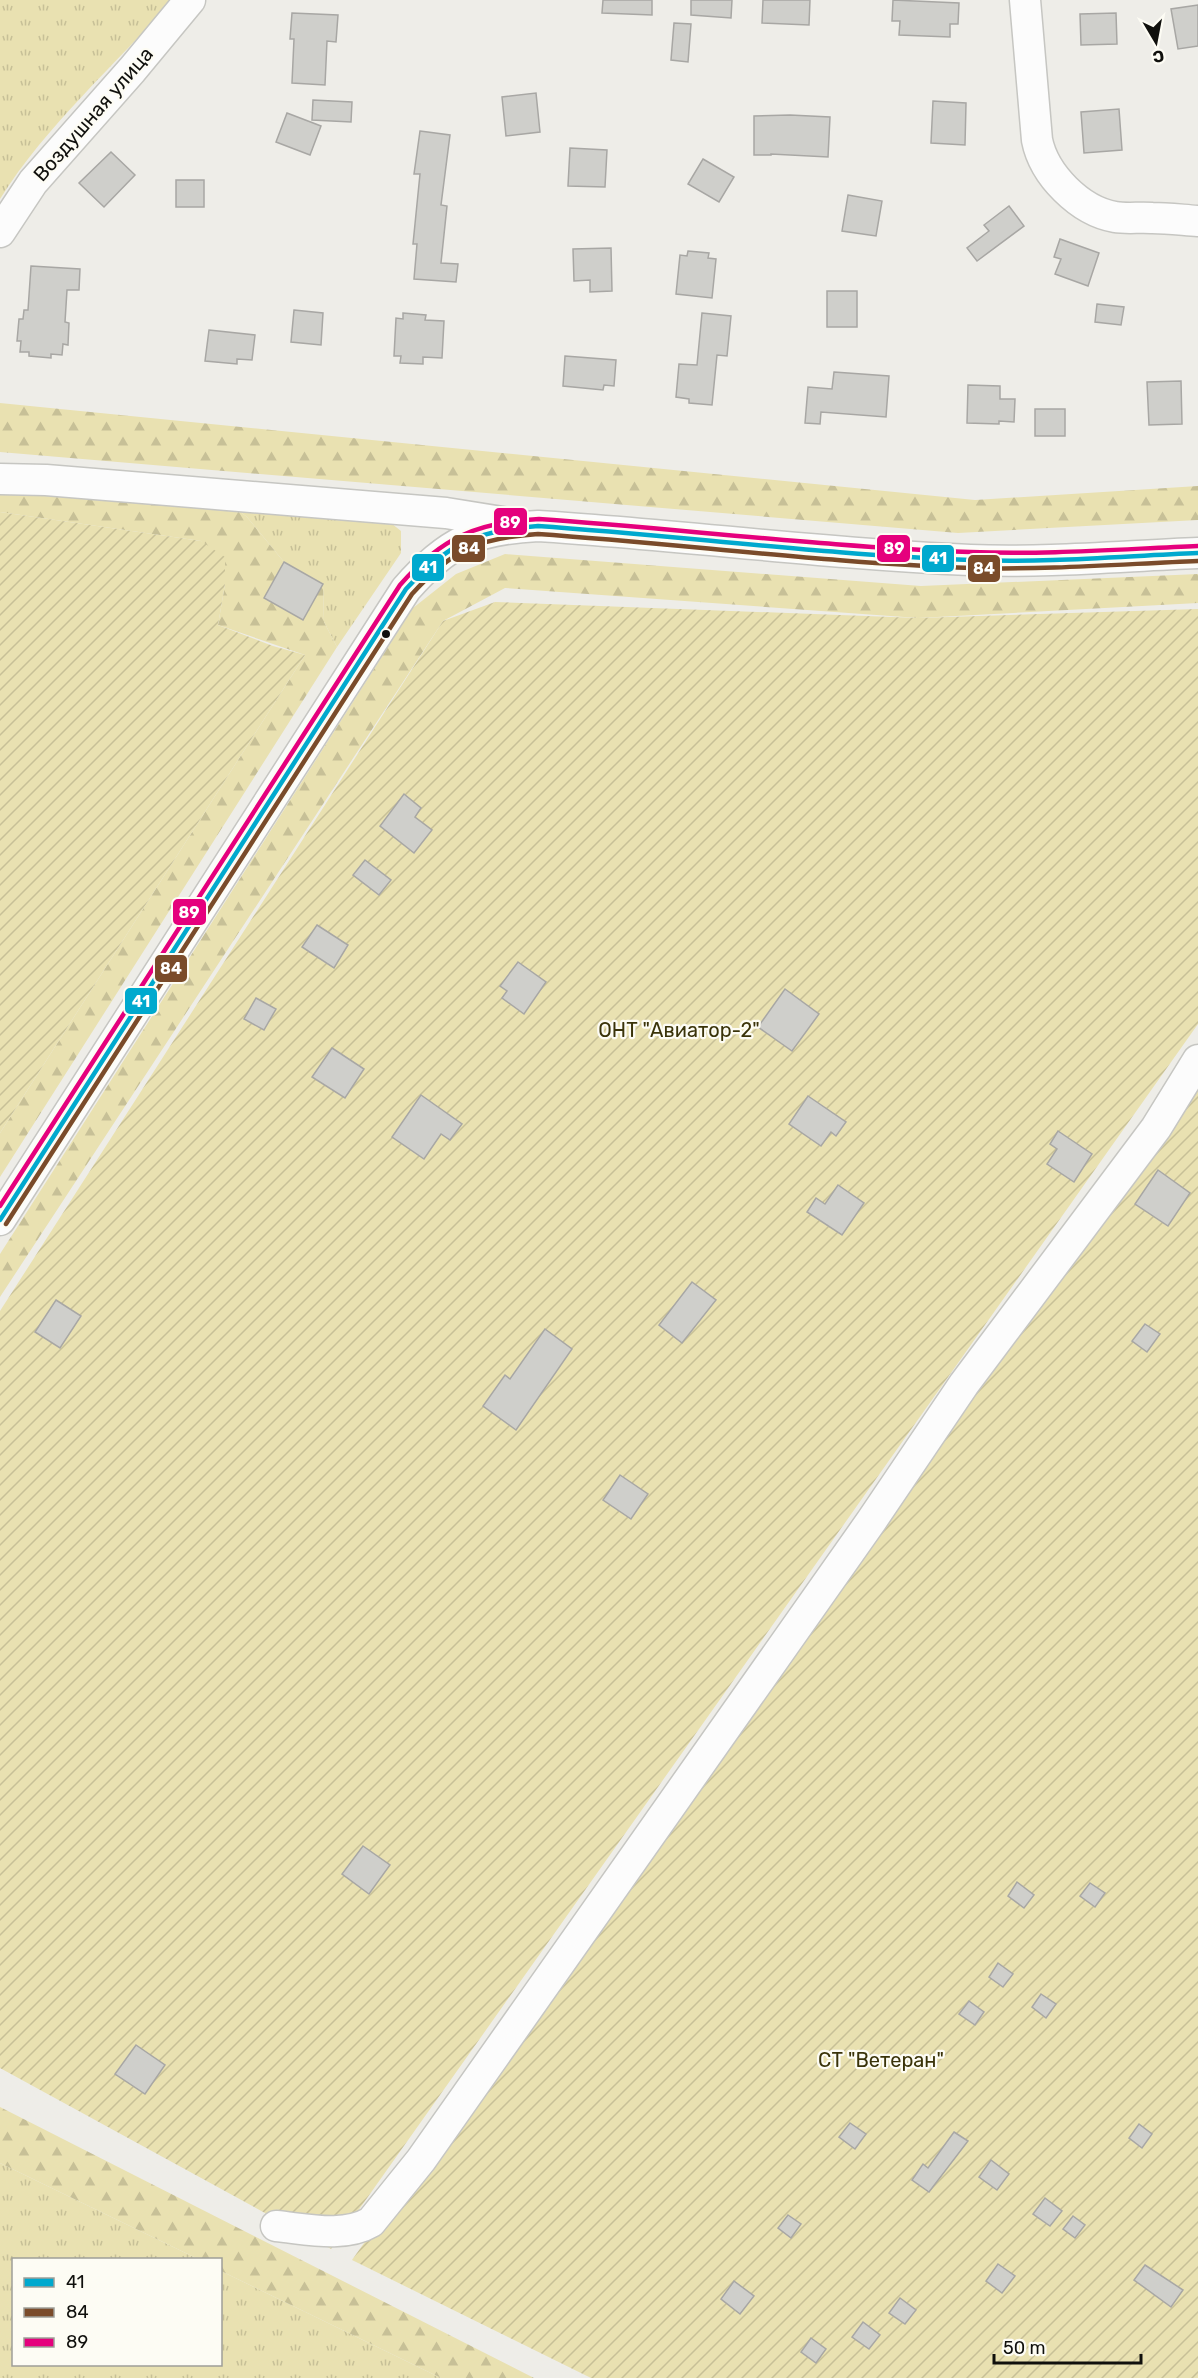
<svg xmlns="http://www.w3.org/2000/svg" width="1198" height="2378" font-family="Rubik,sans-serif">
	<defs>
		<pattern id="grass-tufts" width="24" height="20" patternUnits="userSpaceOnUse" patternTransform="scale(1.5)"><rect width="24" height="20" fill="#e9e1b1"/><path d="M3 7l-1-3M5 7V3M7 7l1-3M15 17l-1-3M17 17v-4M19 17l1-3" fill="none" stroke="#c7c097"/></pattern>
		<pattern id="forest-firs" width="22" height="20" patternUnits="userSpaceOnUse" patternTransform="scale(1.5)"><rect width="22" height="20" fill="#e9e1b1"/><path d="M5 1l3.5 6h-7zM16 11l3.5 6h-7z" fill="#c7c097"/></pattern>
		<pattern id="garden-furrows" width="10" height="10" patternUnits="userSpaceOnUse" patternTransform="scale(1.5)"><rect width="10" height="10" fill="#e9e1b1"/><path d="M-1 1l2-2M0 10L10 0M9 11l2-2" fill="none" stroke="#c7c097"/></pattern>
	</defs>
	<rect width="100%" height="100%" fill="#eeede8"/>
	<!-- grass -->
	<g fill="url(#grass-tufts)">
		<path d="M0,0H172C115,66 47,124 0,199Z"/>
		<path d="M234,507L386,519L401,531V553L337,647L324,622L323,584L284,562L247,517Z"/>
		<path d="M0,2163L198,2259L14,2260V2364H220L221,2271L441,2378H0Z"/>
	</g>
	<!-- forest -->
	<g fill="url(#forest-firs)">
		<path d="M0,403L975,500L1198,486V520L958,533L0,452Z"/>
		<path d="M0,487L234,507L247,517L284,562L264,598L303,620L323,584L324,622L337,647L0,1177V1133L305,655L218,625L225,584L201,541L0,512Z"/>
		<path d="M505,554L921,586L1198,574V603L918,618L505,588L443,621L0,1297V1254L413,608L456,574Z"/>
		<path d="M0,2107L534,2378H441L221,2271L220,2260L198,2259L0,2163Z"/>
	</g>
	<!-- garden -->
	<g fill="url(#garden-furrows)">
		<path d="M0,512L201,541L225,557V584L218,625L273,646L305,655L0,1133Z"/>
		<path d="M495,602L918,618L1198,609V1024L331,2249L0,2068V1311L443,621Z"/>
		<path d="M1198,1063V2378H591L352,2260Z"/>
	</g>
	<!-- building -->
	<g fill="#cfcfcb" stroke="#a8a7a4" stroke-width="1.5">
		<path d="M603,0H652V15L602,13Z"/>
		<path d="M691,0H732L731,18L691,15Z"/>
		<path d="M763,0H810L809,25L762,23Z"/>
		<path d="M893,0L959,3L958,24H950V37L899,35L900,21H892Z"/>
		<path d="M1198,5V46L1178,49L1171,9Z"/>
		<path d="M292,13L338,15L336,42L327,41L325,85L292,83L294,39H290Z"/>
		<path d="M1116,13L1117,44L1081,45L1080,14Z"/>
		<path d="M674,23L691,24L688,62L671,60Z"/>
		<path d="M536,93L540,132L506,136L502,97Z"/>
		<path d="M313,100L352,102L351,122L312,120Z"/>
		<path d="M933,101L966,103L965,145L931,143Z"/>
		<path d="M1119,109L1122,150L1084,153L1081,112Z"/>
		<path d="M287,113L321,126L310,155L276,142Z"/>
		<path d="M790,115L830,117L828,157L771,154V155H754V116Z"/>
		<path d="M420,131L450,135L441,205L447,206L441,263L458,264L456,282L414,279L417,244H413L420,174H414Z"/>
		<path d="M570,148L607,150L605,187L568,186Z"/>
		<path d="M111,152L135,175L104,207L79,183Z"/>
		<path d="M703,159L734,177L719,202L688,184Z"/>
		<rect x="176" y="180" width="28" height="27"/>
		<path d="M848,195L882,201L876,236L842,231Z"/>
		<path d="M1009,206L1024,226L977,261L967,248L989,231L984,225Z"/>
		<path d="M1060,239L1099,253L1088,286L1055,274L1061,259L1054,257Z"/>
		<path d="M611,248L612,291L590,292V280L574,281L573,249Z"/>
		<path d="M688,251L709,253L708,258L716,259L712,298L676,294L680,255L687,256Z"/>
		<path d="M31,266L80,269L79,290H67L65,322L69,323L68,345L63,344L62,355L51,354V358L29,356V352H20L21,341H17L19,319H23L24,310H28Z"/>
		<rect x="827" y="291" width="30" height="36"/>
		<path d="M1097,304L1124,307L1121,325L1095,322Z"/>
		<path d="M294,310L323,313L321,345L291,342Z"/>
		<path d="M403,313L426,315L425,320L444,321L442,358L423,357V364L400,363L401,356H394L396,318L403,319Z"/>
		<path d="M702,313L731,316L727,356L717,355L712,405L689,403V399L676,397L679,364L697,365Z"/>
		<path d="M209,330L255,335L252,360L237,359V364L205,361Z"/>
		<path d="M565,356L616,360L614,386L604,385L603,390L563,386Z"/>
		<path d="M834,372L889,376L886,417L821,412L820,424L805,423L808,387L832,389Z"/>
		<path d="M1181,381L1182,424L1149,425L1147,382Z"/>
		<path d="M968,385L1000,386V399H1015L1014,422L999,421V424L967,423Z"/>
		<rect x="1035" y="409" width="30" height="27"/>
		<path d="M284,562L323,584L303,620L264,598Z"/>
		<path d="M404,794L421,808L415,817L432,830L414,853L380,826Z"/>
		<path d="M365,860L391,880L379,895L353,875Z"/>
		<path d="M317,925L348,945L334,968L302,947Z"/>
		<path d="M518,962L546,982L524,1014L502,998L507,991L500,986Z"/>
		<path d="M785,989L819,1014L792,1051L758,1027Z"/>
		<path d="M256,998L276,1009L264,1030L244,1019Z"/>
		<path d="M332,1048L364,1069L345,1098L312,1077Z"/>
		<path d="M421,1095L462,1124L450,1140L441,1134L424,1159L392,1137Z"/>
		<path d="M808,1096L846,1122L836,1136L831,1132L821,1146L789,1124Z"/>
		<path d="M1058,1131L1092,1154L1074,1182L1047,1164L1057,1149L1050,1144Z"/>
		<path d="M1158,1170L1190,1193L1168,1226L1135,1204Z"/>
		<path d="M838,1185L864,1203L842,1235L807,1212L816,1198L825,1204Z"/>
		<path d="M692,1282L716,1300L682,1343L659,1325Z"/>
		<path d="M56,1300L81,1316L60,1348L35,1332Z"/>
		<path d="M1145,1324L1160,1334L1147,1352L1132,1341Z"/>
		<path d="M545,1329L572,1349L516,1430L483,1406L505,1375L510,1379Z"/>
		<path d="M620,1475L648,1494L631,1519L603,1500Z"/>
		<path d="M363,1846L390,1865L369,1894L342,1874Z"/>
		<path d="M1017,1882L1034,1895L1024,1908L1008,1896Z"/>
		<path d="M1090,1883L1105,1893L1095,1907L1080,1896Z"/>
		<path d="M998,1963L1013,1974L1003,1987L989,1977Z"/>
		<path d="M1041,1994L1056,2004L1046,2018L1032,2007Z"/>
		<path d="M969,2001L984,2012L975,2025L959,2014Z"/>
		<path d="M136,2045L165,2065L145,2094L115,2074Z"/>
		<path d="M850,2123L866,2134L855,2149L839,2137Z"/>
		<path d="M1139,2124L1152,2134L1142,2148L1129,2138Z"/>
		<path d="M954,2132L968,2141L929,2192L912,2180L923,2164L928,2168Z"/>
		<path d="M991,2160L1009,2174L997,2190L979,2177Z"/>
		<path d="M1045,2198L1062,2211L1050,2226L1033,2214Z"/>
		<path d="M788,2215L801,2224L791,2238L778,2228Z"/>
		<path d="M1073,2216L1085,2225L1075,2238L1063,2229Z"/>
		<path d="M998,2264L1015,2276L1002,2293L986,2281Z"/>
		<path d="M1145,2265L1183,2290L1171,2307L1134,2280Z"/>
		<path d="M734,2281L754,2296L740,2314L721,2299Z"/>
		<path d="M900,2298L916,2310L905,2324L889,2313Z"/>
		<path d="M863,2322L880,2335L869,2349L852,2337Z"/>
		<path d="M811,2338L826,2349L816,2363L801,2352Z"/>
	</g>
	<g fill="none" stroke-linecap="round" stroke-linejoin="round">
		<!-- minor casing -->
		<g stroke="#c6c6c2" stroke-width="33">
			<g id="minor">
				<path d="M1025,0L1037,140C1044,175 1080,211 1115,217C1127,219 1140,217 1152,218C1167,218 1183,220 1198,221"/>
				<path d="M0,232L33,182L132,70L190,0"/>
				<path d="M0,479L46,480L446,513L508,523"/>
				<path d="M0,1220L406,589C447,542 475,529 538,526C682,535 826,554 970,560C1046,563 1122,556 1198,553"/>
				<path d="M276,2226C307,2229 344,2238 371,2222L421,2160L872,1520L964,1384L1156,1128L1198,1060"/>
			</g>
		</g>
		<!-- minor -->
		<use href="#minor" stroke="#fcfcfc" stroke-width="30"/>
		<!-- bus-1 casing -->
		<g stroke="#fdfcf4" stroke-width="9">
			<path id="bus-1" d="M0,1220L406,589C449,543 475,531 538,526C683,536 827,555 972,560C1047,563 1123,556 1198,553"/>
		</g>
		<!-- bus-2 casing -->
		<g stroke="#fdfcf4" stroke-width="9">
			<path id="bus-2" d="M6,1224L412,594C453,549 478,538 538,534C683,544 827,563 972,568C1047,570 1123,564 1198,561"/>
		</g>
		<!-- bus-3 casing -->
		<g stroke="#fdfcf4" stroke-width="9">
			<path id="bus-3" d="M0,1206L400,585C441,538 477,522 539,519C682,529 826,547 970,552C1046,555 1122,549 1198,546"/>
		</g>
		<!-- bus-1 -->
		<use href="#bus-1" stroke="#00a9ce" stroke-width="4.5"/>
		<!-- bus-2 -->
		<use href="#bus-2" stroke="#7a4b2a" stroke-width="4.5"/>
		<!-- bus-3 -->
		<use href="#bus-3" stroke="#e5007d" stroke-width="4.5"/>
	</g>
	<!-- markers -->
	<circle fill="#10100d" stroke="#fdfcf4" stroke-width="2" cx="386" cy="634" r="5"/>
	<g text-anchor="middle" stroke-width="4.5" stroke-linejoin="round" paint-order="stroke">
		<!-- street labels -->
		<g font-size="20" fill="#10100d" stroke="#fdfcf4">
			<text transform="translate(93 114) rotate(-49)" y="7">Воздушная улица</text>
		</g>
		<!-- park labels -->
		<g font-size="20" fill="#3a3309" stroke="#fdfcf4">
			<text x="679" y="1037">ОНТ "Авиатор-2"</text>
			<text x="881" y="2067">СТ "Ветеран"</text>
		</g>
	</g>
	<g stroke="#fdfcf4" stroke-width="2">
		<rect x="493" y="507" width="35" height="29" rx="6" fill="#e5007d"/>
		<rect x="876" y="534" width="35" height="29" rx="6" fill="#e5007d"/>
		<rect x="451" y="534" width="35" height="29" rx="6" fill="#7a4b2a"/>
		<rect x="921" y="544" width="34" height="29" rx="6" fill="#00a9ce"/>
		<rect x="411" y="553" width="34" height="29" rx="6" fill="#00a9ce"/>
		<rect x="967" y="554" width="34" height="29" rx="6" fill="#7a4b2a"/>
		<rect x="172" y="898" width="35" height="28" rx="6" fill="#e5007d"/>
		<rect x="154" y="954" width="34" height="29" rx="6" fill="#7a4b2a"/>
		<rect x="124" y="987" width="34" height="28" rx="6" fill="#00a9ce"/>
	</g>
	<g font-size="16" text-anchor="middle" font-weight="bold" fill="#fff">
		<text x="510" y="528">89</text>
		<text x="894" y="554">89</text>
		<text x="469" y="554">84</text>
		<text x="938" y="564">41</text>
		<text x="428" y="573">41</text>
		<text x="984" y="574">84</text>
		<text x="189" y="918">89</text>
		<text x="171" y="974">84</text>
		<text x="141" y="1007">41</text>
	</g>
	<!-- legend -->
	<rect x="12" y="2258" width="210" height="108" fill="#fdfcf4" stroke="#9e9e98" stroke-width="1.5"/>
	<rect x="24" y="2278" width="30" height="9" fill="#00a9ce" stroke="#9e9e98" stroke-width="1.5"/>
	<text x="66" y="2288" font-size="18" fill="#10100d">41</text>
	<rect x="24" y="2308" width="30" height="9" fill="#7a4b2a" stroke="#9e9e98" stroke-width="1.5"/>
	<text x="66" y="2318" font-size="18" fill="#10100d">84</text>
	<rect x="24" y="2338" width="30" height="9" fill="#e5007d" stroke="#9e9e98" stroke-width="1.5"/>
	<text x="66" y="2348" font-size="18" fill="#10100d">89</text>
	<!-- north arrow -->
	<g transform="translate(1156 42) rotate(170)" stroke="#fdfcf4" stroke-width="4.5" paint-order="stroke">
	<path d="M0-4.5L10 22L0 15L-10 22Z" fill="#10100d"/>
	<text y="-9" font-size="16" font-weight="bold" text-anchor="middle" fill="#10100d">С</text>
	</g>
	<!-- scale -->
	<path d="M994 2354v9h147v-9" fill="none" stroke="#10100d" stroke-width="3"/>
	<text x="1003" y="2354" font-size="18" fill="#10100d" stroke="#fdfcf4" stroke-width="4.5" paint-order="stroke">50 m</text>
</svg>
